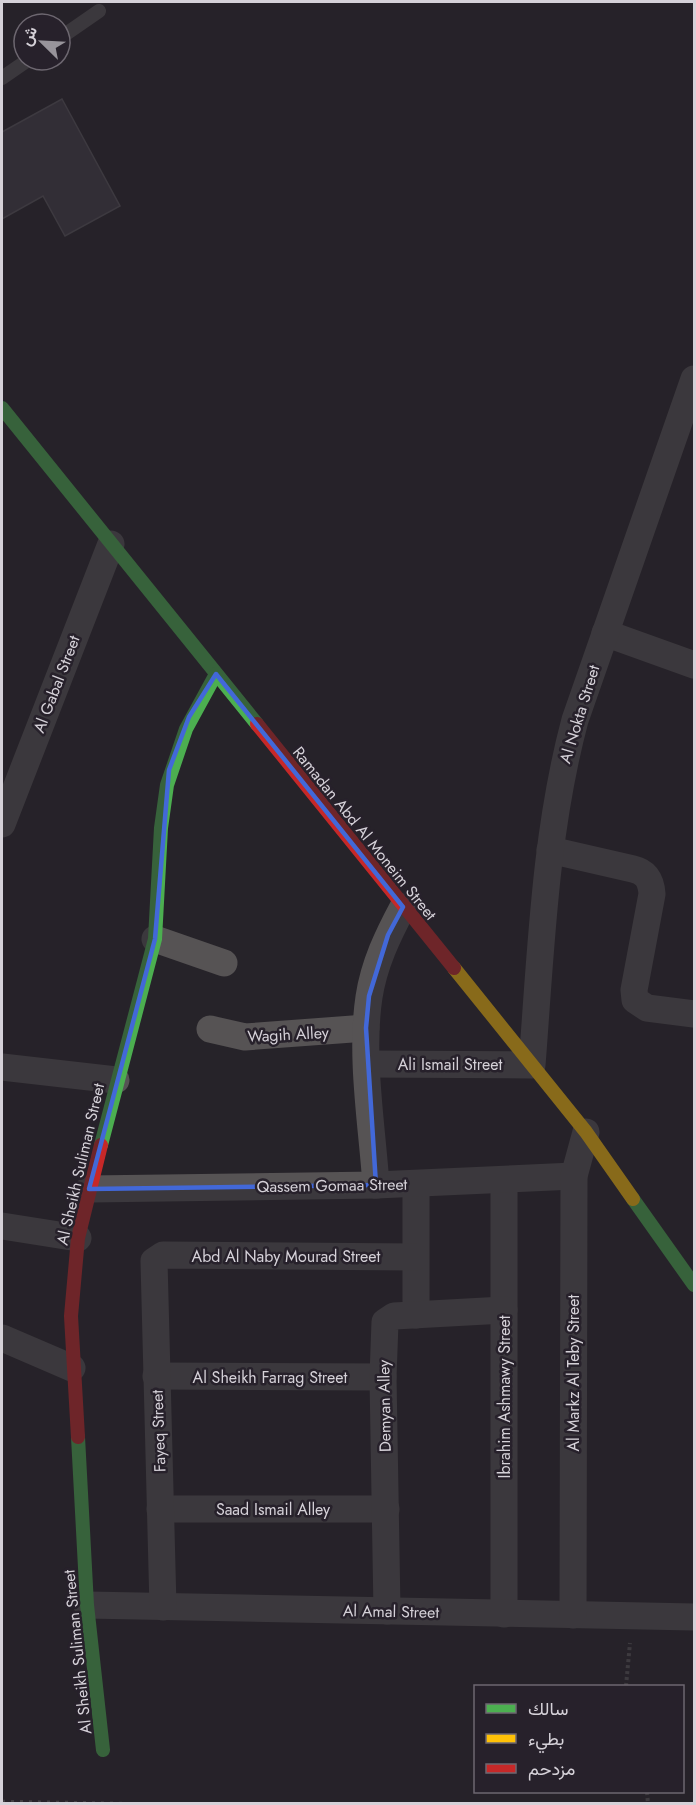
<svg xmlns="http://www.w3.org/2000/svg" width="696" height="1805" font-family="Jost,Vazirmatn,sans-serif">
	<rect width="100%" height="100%" fill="#262329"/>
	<!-- building -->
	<path fill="#423c46" stroke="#59565b" stroke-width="1.5" d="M62,99L120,206L65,236L43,196L2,219V132Z"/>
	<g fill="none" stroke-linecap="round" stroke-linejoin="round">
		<!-- path -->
		<g stroke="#5a5759" stroke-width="4" stroke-dasharray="3 3" stroke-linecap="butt">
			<path d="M626,1686L630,1643"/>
			<path d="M647,1792L648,1804"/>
		</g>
		<!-- lane -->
		<g stroke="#565354" stroke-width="14">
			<path d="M60,38L99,11"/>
			<path d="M2,78L28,60"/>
		</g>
		<!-- street -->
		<g stroke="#565354" stroke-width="27">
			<path d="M605,633L694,665"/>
			<path d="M2,824L111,544"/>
			<path d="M550,850L633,869C646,872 651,880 652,894L634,990L635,1000L647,1008L694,1014"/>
			<path d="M155,939L224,963"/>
			<path d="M210,1029L245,1037L366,1028"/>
			<path d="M368,1064L532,1065C541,949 545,832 575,720L694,379"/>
			<path d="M2,1067L116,1080"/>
			<path d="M504,1180V1614"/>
			<path d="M416,1184V1315"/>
			<path d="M376,1185C372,1126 360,1056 369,997C374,964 388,935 403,907"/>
			<path d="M89,1189L376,1185L574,1176"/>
			<path d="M2,1226L78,1238"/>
			<path d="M2,1338L72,1368"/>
			<path d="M156,1376L383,1377"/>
			<path d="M160,1509H386"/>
			<path d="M87,1605L694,1617"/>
			<path d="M163,1607L154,1261L163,1255L415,1257"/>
			<path d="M387,1611L383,1377L385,1322L394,1316L504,1310"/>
			<path d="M573,1615L574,1176L586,1132"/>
		</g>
		<!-- fast -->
		<g stroke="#4caf50" stroke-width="14">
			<path d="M2,408L257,724"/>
			<path d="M101,1145L155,939L161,828L167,785L186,729L216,674"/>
			<path d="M633,1199L694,1285"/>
			<path d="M78,1437L87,1605L103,1750"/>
		</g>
		<!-- slow -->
		<path stroke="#ffc107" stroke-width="14" d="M454,968L586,1132L633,1199"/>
		<!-- jam -->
		<g stroke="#c62828" stroke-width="14">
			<path d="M257,724L454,968"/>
			<path d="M78,1437L71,1316L78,1238L101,1145"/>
		</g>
		<!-- rail -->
		<path stroke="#625f61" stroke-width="4.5" stroke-dasharray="3 6" stroke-linecap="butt" d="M2,1802L125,1804"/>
	</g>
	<!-- marked area -->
	<path d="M0 0H696V1805H0ZM216,674L403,907L388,935L369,996L366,1028L376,1185L89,1189L155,939L169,770L189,717Z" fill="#262329" fill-opacity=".55" fill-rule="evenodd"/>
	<path fill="none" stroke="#4268d8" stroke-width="4.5" stroke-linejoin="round" d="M216,674L403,907L388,935L369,996L366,1028L376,1185L89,1189L155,939L169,770L189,717Z"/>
	<g text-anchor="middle" stroke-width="5" stroke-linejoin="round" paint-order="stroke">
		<!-- street labels -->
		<g font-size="16" fill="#d5d1d8" stroke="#27212b">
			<text transform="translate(56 684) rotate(-69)" y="6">Al Gabal Street</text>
			<text transform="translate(579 714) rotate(-73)" y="6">Al Nokta Street</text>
			<text transform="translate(365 833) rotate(51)" y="6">Ramadan Abd Al Moneim Street</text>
			<text transform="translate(288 1034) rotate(-3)" y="6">Wagih Alley</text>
			<text x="450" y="1070">Ali Ismail Street</text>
			<text transform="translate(80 1164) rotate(-77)" y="6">Al Sheikh Suliman Street</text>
			<text transform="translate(332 1185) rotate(-1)" y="6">Qassem Gomaa Street</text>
			<text x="286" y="1262">Abd Al Naby Mourad Street</text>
			<text transform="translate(573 1373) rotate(-90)" y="6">Al Markz Al Teby Street</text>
			<text x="270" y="1383">Al Sheikh Farrag Street</text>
			<text transform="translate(504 1397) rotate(-90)" y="6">Ibrahim Ashmawy Street</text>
			<text transform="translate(384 1406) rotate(-91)" y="6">Demyan Alley</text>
			<text transform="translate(158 1431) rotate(-92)" y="6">Fayeq Street</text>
			<text x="273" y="1515">Saad Ismail Alley</text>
			<text transform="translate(391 1611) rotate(1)" y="6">Al Amal Street</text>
			<text transform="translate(77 1652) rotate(-96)" y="6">Al Sheikh Suliman Street</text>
		</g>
	</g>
	<!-- border -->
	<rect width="696" height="1805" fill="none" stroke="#d5d1d8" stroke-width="6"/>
	<!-- legend -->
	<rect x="474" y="1685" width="210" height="108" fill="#27212b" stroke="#6d6770" stroke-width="1.5"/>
	<rect x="486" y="1704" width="30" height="9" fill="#4caf50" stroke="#6d6770" stroke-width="1.5"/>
	<text x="528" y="1715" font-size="18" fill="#d5d1d8">سالك</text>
	<rect x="486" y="1734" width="30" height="9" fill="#ffc107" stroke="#6d6770" stroke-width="1.5"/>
	<text x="528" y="1745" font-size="18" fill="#d5d1d8">بطيء</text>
	<rect x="486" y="1764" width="30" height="9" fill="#c62828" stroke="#6d6770" stroke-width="1.5"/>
	<text x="528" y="1775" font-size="18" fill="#d5d1d8">مزدحم</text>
	<!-- north arrow -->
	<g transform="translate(42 42) rotate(294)"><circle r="28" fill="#27212b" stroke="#6d6770" stroke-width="1.5"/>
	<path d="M0-4.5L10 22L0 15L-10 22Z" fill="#98949b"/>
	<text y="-9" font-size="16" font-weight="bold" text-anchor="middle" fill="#d5d1d8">ش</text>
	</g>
</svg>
